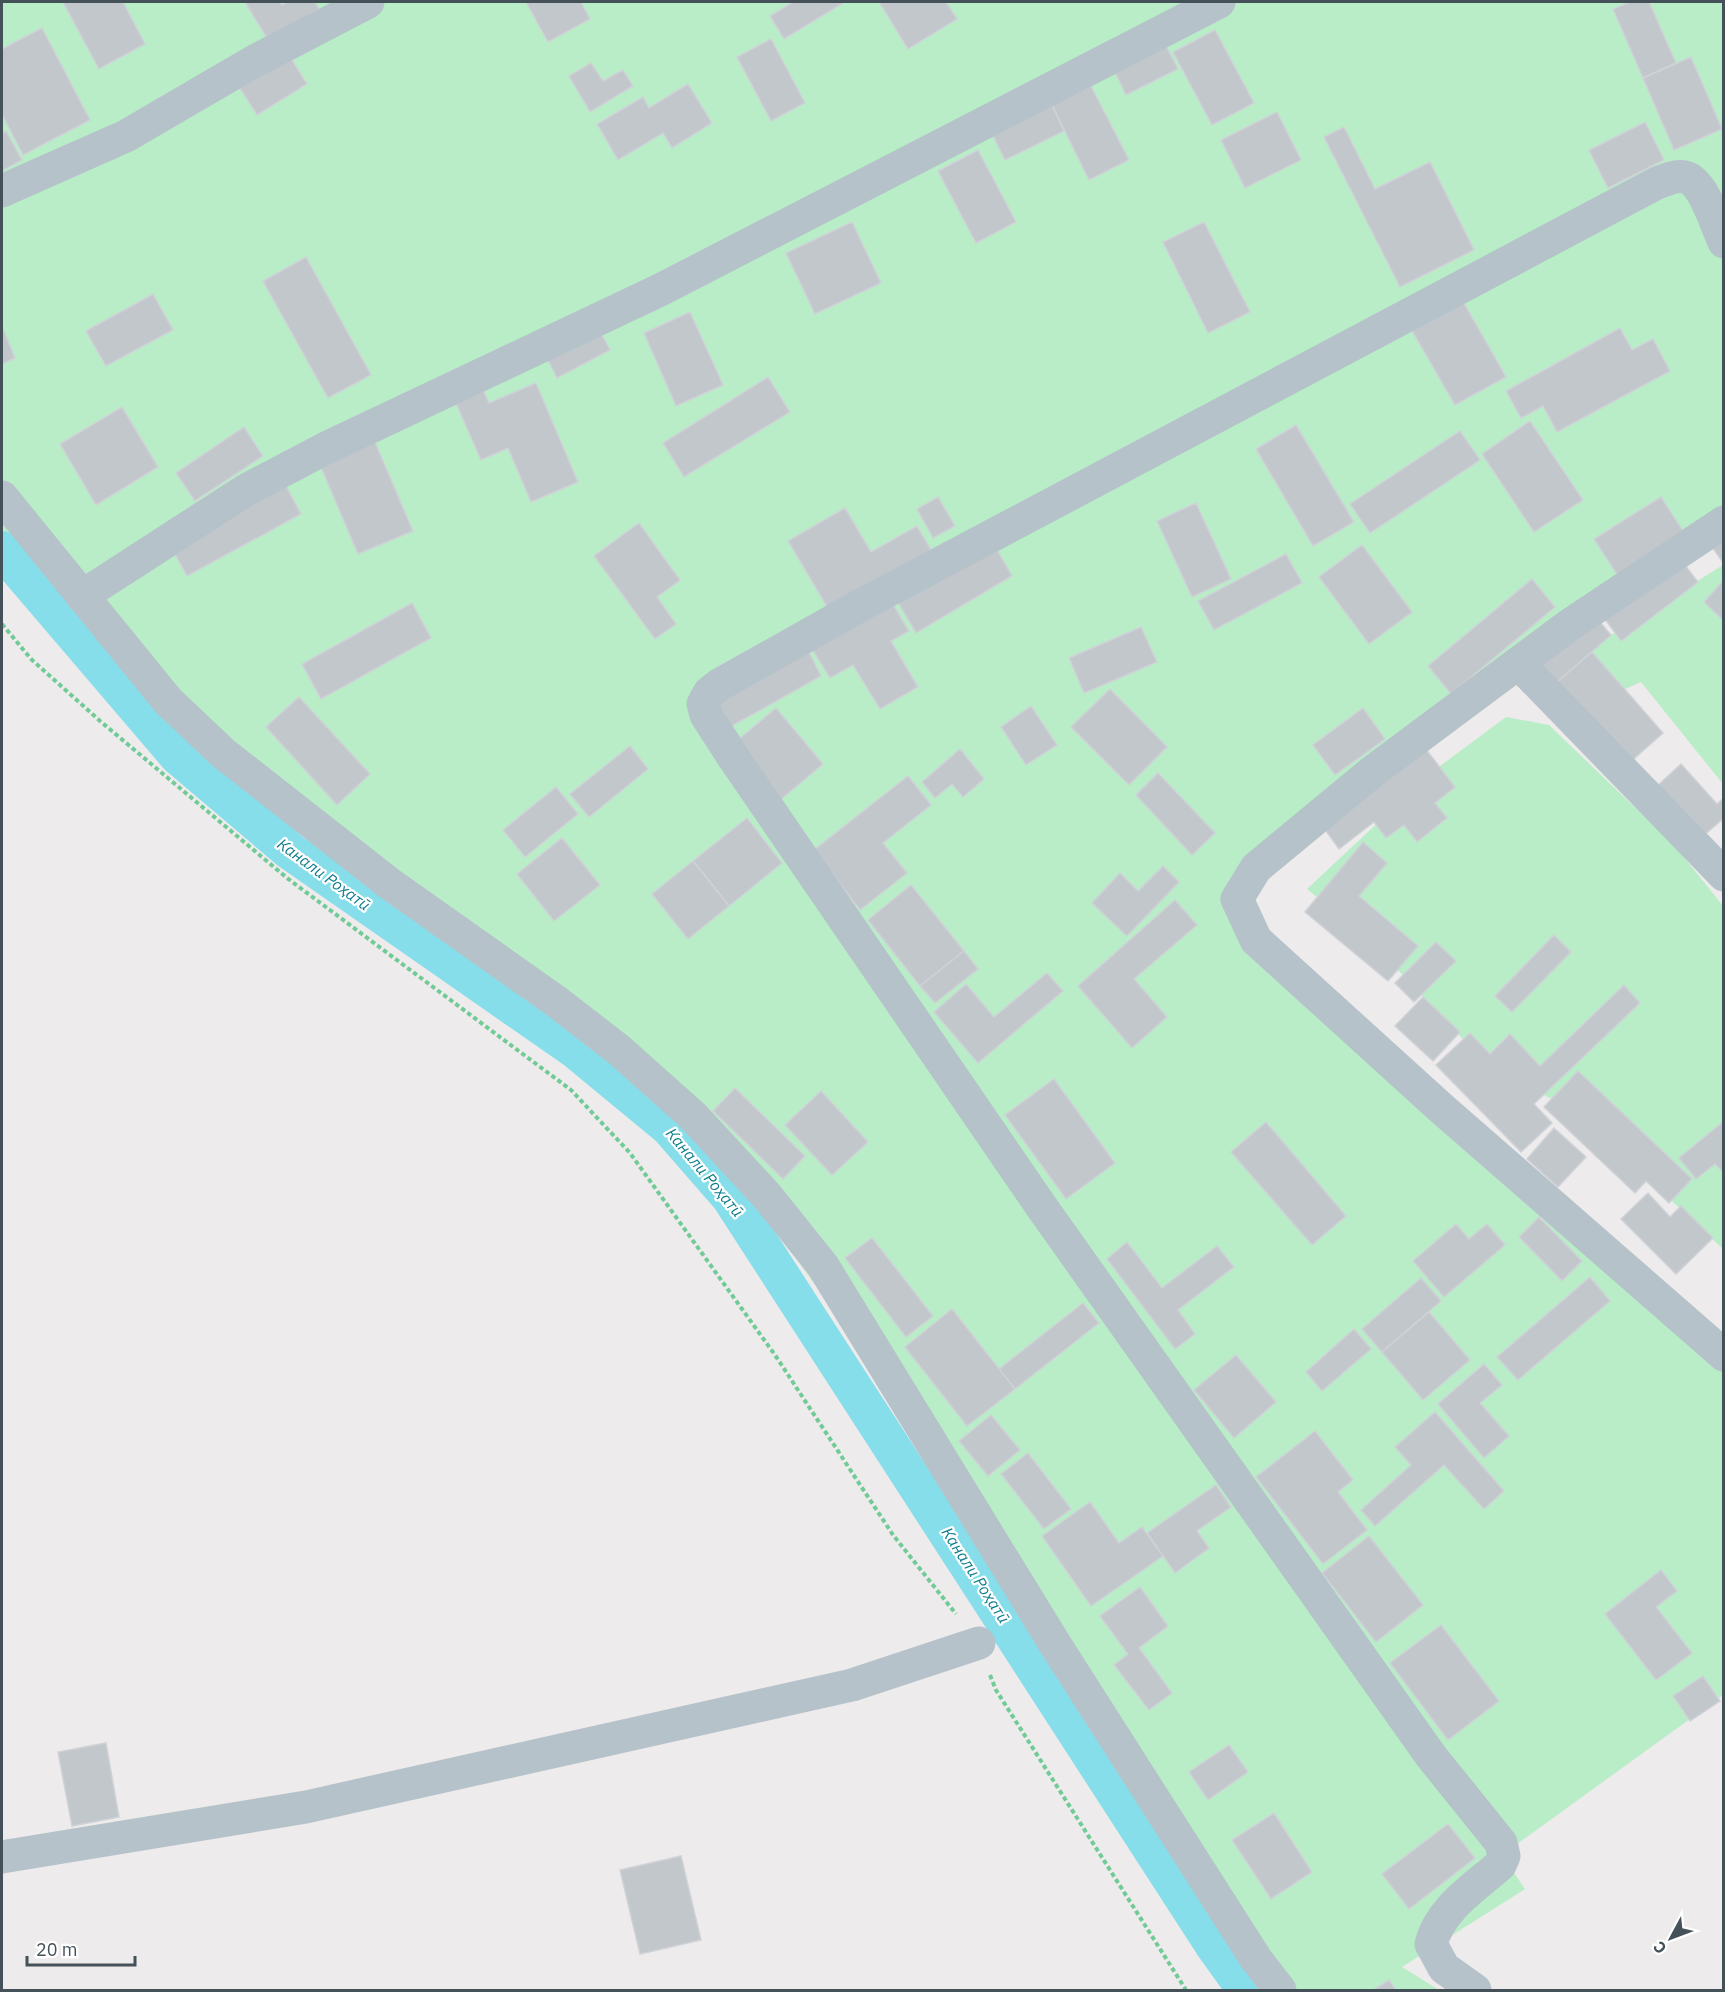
<svg xmlns="http://www.w3.org/2000/svg" width="1725" height="1992" font-family="'IBM Plex Sans',sans-serif">
	<rect width="100%" height="100%" fill="#eeebec"/>
	<!-- green -->
	<g fill="#b8edc8">
		<path d="M2,2H1723V522L1568,626L1237,899L1256,940L1723,1355V1695L1502,1855L1525,1889L1402,1967L1439,1990H1264L816,1286L776,1231L686,1121L544,1006L217,773L140,692L2,528Z"/>
		<path d="M1723,565V784L1641,682L1607,697L1574,658Z"/>
		<path d="M1506,717L1549,725L1675,846L1723,906V1249L1575,1110L1492,1070L1367,937L1307,889L1432,772Z"/>
	</g>
	<g fill="none" stroke-linecap="round" stroke-linejoin="round">
		<!-- canal -->
		<path stroke="#85deea" stroke-width="38" d="M2,550L178,756L290,851L577,1051L669,1127L730,1197L1215,1947L1246,1990"/>
	</g>
	<!-- building -->
	<g fill="#c2c7cc" stroke="#cfd2d7" stroke-width="1.5">
		<path d="M63,2H123L145,44L99,69Z"/>
		<path d="M245,2H280L282,5L288,2H315L319,9L268,40Z"/>
		<path d="M526,2H581L590,19L548,42Z"/>
		<path d="M793,2H845L784,39L770,16Z"/>
		<path d="M879,2H946L957,19L908,49Z"/>
		<path d="M1630,2H1649L1676,63L1643,78L1613,9Z"/>
		<path d="M42,28L90,120L23,155L2,114V49Z"/>
		<path d="M1215,30L1254,103L1212,125L1173,52Z"/>
		<path d="M771,39L805,103L771,121L737,57Z"/>
		<path d="M1166,46L1178,69L1126,95L1115,72Z"/>
		<path d="M286,50L307,84L257,115L236,82Z"/>
		<path d="M1691,57L1722,129L1674,150L1643,78Z"/>
		<path d="M591,63L603,81L623,70L633,86L590,112L569,76Z"/>
		<path d="M688,84L712,123L672,148L663,133L618,160L597,124L643,97L649,108Z"/>
		<path d="M1091,86L1129,160L1089,180L1052,105Z"/>
		<path d="M1052,105L1064,131L1005,160L992,134Z"/>
		<path d="M1277,112L1301,160L1245,188L1221,140Z"/>
		<path d="M1645,122L1664,160L1608,188L1589,150Z"/>
		<path d="M1344,127L1375,189L1430,162L1474,250L1400,287L1324,137Z"/>
		<path d="M6,131L22,160L2,171V133Z"/>
		<path d="M978,150L1016,222L976,243L938,171Z"/>
		<path d="M852,222L881,283L815,314L786,253Z"/>
		<path d="M1204,222L1250,312L1208,333L1163,242Z"/>
		<path d="M306,257L371,375L328,398L263,281Z"/>
		<path d="M153,294L173,330L106,366L86,331Z"/>
		<path d="M1461,298L1506,377L1455,405L1410,327Z"/>
		<path d="M690,312L723,385L676,406L644,333Z"/>
		<path d="M2,326L15,358L2,364Z"/>
		<path d="M1620,328L1632,350L1653,339L1670,371L1557,432L1543,406L1521,418L1506,391Z"/>
		<path d="M600,331L610,350L557,378L547,358Z"/>
		<path d="M768,377L790,412L684,477L663,443Z"/>
		<path d="M536,383L578,482L531,502L508,448L481,460L455,401L483,389L489,403Z"/>
		<path d="M122,407L158,467L96,505L60,444Z"/>
		<path d="M1530,421L1583,500L1534,532L1482,454Z"/>
		<path d="M1296,425L1354,522L1313,546L1256,449Z"/>
		<path d="M244,427L263,456L195,501L176,473Z"/>
		<path d="M1460,431L1480,460L1370,533L1350,504Z"/>
		<path d="M375,442L413,531L358,554L320,465Z"/>
		<path d="M286,486L301,514L187,576L171,547Z"/>
		<path d="M938,497L955,526L933,538L917,509Z"/>
		<path d="M1661,497L1685,534L1618,576L1594,539Z"/>
		<path d="M1196,503L1231,579L1192,597L1157,521Z"/>
		<path d="M845,508L871,552L917,526L931,550L829,610L788,541Z"/>
		<path d="M639,523L680,580L657,597L676,624L655,639L594,556Z"/>
		<path d="M1724,540V564L1712,547Z"/>
		<path d="M993,543L1012,576L916,633L896,599Z"/>
		<path d="M1362,545L1412,612L1369,644L1319,577Z"/>
		<path d="M1286,554L1302,583L1214,630L1198,601Z"/>
		<path d="M1681,560L1698,582L1621,641L1604,618Z"/>
		<path d="M1532,579L1555,607L1451,694L1428,666Z"/>
		<path d="M1724,580V621L1704,602Z"/>
		<path d="M888,596L909,631L891,641L918,687L880,709L853,665L830,678L809,644Z"/>
		<path d="M412,603L431,638L321,699L302,664Z"/>
		<path d="M1594,615L1611,635L1556,683L1539,663Z"/>
		<path d="M1141,627L1157,662L1084,693L1069,658Z"/>
		<path d="M808,650L821,676L730,727L716,701Z"/>
		<path d="M1592,652L1663,733L1627,765L1556,683Z"/>
		<path d="M1110,689L1167,747L1129,785L1071,727Z"/>
		<path d="M299,697L370,774L337,805L266,727Z"/>
		<path d="M1031,706L1057,745L1026,765L1001,727Z"/>
		<path d="M776,708L823,764L779,801L732,745Z"/>
		<path d="M1363,708L1385,739L1335,775L1313,745Z"/>
		<path d="M630,746L648,769L589,817L570,794Z"/>
		<path d="M1425,748L1455,787L1435,803L1447,818L1417,842L1404,825L1386,838L1374,822L1339,849L1323,827Z"/>
		<path d="M960,749L984,779L963,797L952,784L935,798L922,782Z"/>
		<path d="M1681,764L1717,804L1724,798V818L1702,837L1656,787Z"/>
		<path d="M1158,773L1215,833L1192,855L1136,795Z"/>
		<path d="M908,776L931,805L883,843L907,873L860,910L814,850Z"/>
		<path d="M556,787L578,814L525,857L503,830Z"/>
		<path d="M747,818L782,863L729,906L693,861Z"/>
		<path d="M562,838L600,885L554,921L517,874Z"/>
		<path d="M1363,842L1387,863L1359,896L1418,946L1388,981L1305,912Z"/>
		<path d="M693,861L729,906L688,939L652,894Z"/>
		<path d="M1163,866L1179,882L1127,936L1092,903L1120,873L1138,891Z"/>
		<path d="M911,885L964,951L920,986L868,920Z"/>
		<path d="M1175,900L1197,925L1134,979L1167,1017L1132,1048L1078,986Z"/>
		<path d="M1554,935L1571,952L1512,1012L1495,996Z"/>
		<path d="M1436,942L1456,961L1414,1002L1395,983Z"/>
		<path d="M964,951L978,969L935,1003L920,986Z"/>
		<path d="M1047,973L1063,991L978,1063L934,1012L966,984L994,1017Z"/>
		<path d="M1624,985L1640,1003L1534,1104L1552,1123L1521,1152L1436,1065L1470,1033L1490,1054L1510,1034L1540,1066Z"/>
		<path d="M1423,997L1460,1032L1433,1061L1395,1026Z"/>
		<path d="M1578,1071L1692,1179L1669,1203L1646,1181L1635,1193L1544,1107Z"/>
		<path d="M1054,1079L1115,1163L1066,1199L1005,1115Z"/>
		<path d="M735,1088L805,1156L783,1179L713,1111Z"/>
		<path d="M821,1091L868,1142L832,1175L785,1125Z"/>
		<path d="M1724,1121V1173L1715,1164L1696,1179L1679,1158Z"/>
		<path d="M1266,1122L1346,1216L1312,1245L1231,1152Z"/>
		<path d="M1554,1128L1586,1157L1558,1187L1527,1159Z"/>
		<path d="M1648,1193L1670,1217L1681,1206L1713,1238L1676,1274L1621,1219Z"/>
		<path d="M1539,1217L1582,1261L1562,1281L1519,1237Z"/>
		<path d="M1456,1224L1469,1239L1487,1224L1505,1245L1444,1297L1413,1261Z"/>
		<path d="M872,1238L933,1316L906,1337L845,1258Z"/>
		<path d="M1127,1242L1162,1288L1217,1246L1234,1267L1178,1310L1195,1334L1175,1349L1107,1259Z"/>
		<path d="M1590,1277L1610,1301L1518,1380L1497,1357Z"/>
		<path d="M1421,1278L1441,1301L1382,1352L1362,1329Z"/>
		<path d="M1083,1303L1099,1323L1015,1389L999,1369Z"/>
		<path d="M952,1309L1015,1389L967,1426L905,1347Z"/>
		<path d="M1429,1312L1470,1360L1423,1400L1382,1352Z"/>
		<path d="M1354,1329L1371,1349L1322,1391L1306,1372Z"/>
		<path d="M1236,1355L1276,1402L1234,1438L1194,1390Z"/>
		<path d="M1484,1364L1502,1385L1480,1403L1509,1436L1484,1458L1438,1404Z"/>
		<path d="M1435,1412L1504,1491L1484,1509L1444,1465L1375,1526L1361,1510L1411,1465L1395,1447Z"/>
		<path d="M991,1415L1020,1450L988,1476L959,1441Z"/>
		<path d="M1315,1431L1353,1480L1338,1492L1367,1530L1323,1564L1256,1477Z"/>
		<path d="M1028,1453L1071,1509L1044,1529L1001,1474Z"/>
		<path d="M1216,1485L1231,1507L1197,1531L1209,1548L1175,1573L1147,1533Z"/>
		<path d="M1090,1502L1119,1543L1142,1527L1163,1556L1091,1606L1042,1536Z"/>
		<path d="M1369,1536L1423,1605L1376,1642L1322,1573Z"/>
		<path d="M1661,1570L1677,1591L1656,1607L1692,1653L1656,1680L1605,1614Z"/>
		<path d="M1140,1587L1168,1626L1139,1648L1172,1693L1149,1710L1114,1665L1128,1654L1100,1616Z"/>
		<path d="M1441,1625L1499,1701L1448,1740L1390,1663Z"/>
		<path d="M1703,1676L1720,1701L1690,1721L1673,1696Z"/>
		<path d="M106,1743L119,1817L72,1826L58,1752Z"/>
		<path d="M1229,1745L1248,1772L1208,1800L1189,1772Z"/>
		<path d="M1274,1813L1312,1872L1271,1899L1232,1840Z"/>
		<path d="M1448,1824L1475,1858L1409,1909L1382,1874Z"/>
		<path d="M681,1856L701,1940L640,1954L620,1870Z"/>
		<path d="M1389,1980L1396,1990H1373Z"/>
	</g>
	<g fill="none" stroke-linecap="round" stroke-linejoin="round">
		<!-- path -->
		<g stroke="#71cb97" stroke-width="4" stroke-dasharray="4.5 3" stroke-linecap="butt">
			<path d="M2,624L31,659L100,721L287,878L571,1090L630,1153L775,1355L893,1535L956,1614"/>
			<path d="M990,1675L996,1690L1186,1990"/>
		</g>
		<!-- minor -->
		<g stroke="#b6c2c9" stroke-width="33">
			<path d="M2,191L126,136L253,62L368,2"/>
			<path d="M2,497L168,701L223,753L390,884L557,1002L619,1050L693,1116L767,1196L823,1266L1053,1641L1256,1959L1280,1990"/>
			<path d="M1724,522L1568,626L1372,772L1256,868L1237,899L1256,940L1441,1108L1724,1355"/>
			<path d="M82,596L246,490L324,449L660,290L1219,2"/>
			<path d="M1518,663L1724,875"/>
			<path d="M2,1857L306,1807L852,1685L979,1643"/>
			<path d="M1475,1990L1444,1968L1431,1944C1440,1909 1474,1888 1500,1865L1504,1856L1501,1843L1431,1756L1041,1206L733,757L706,715L703,704L709,693L719,685L863,604L1657,183C1666,180 1676,175 1685,177C1704,182 1716,225 1724,242"/>
		</g>
	</g>
	<g text-anchor="middle" stroke-width="4.5" stroke-linejoin="round" paint-order="stroke">
		<!-- water labels -->
		<g font-size="16" font-style="italic" fill="#0e7d8d" stroke="#fff">
			<text transform="translate(324 874) rotate(36)" y="6">Канали Роҳатӣ</text>
			<text transform="translate(705 1172) rotate(50)" y="6">Канали Роҳатӣ</text>
			<text transform="translate(976 1575) rotate(57)" y="6">Канали Роҳатӣ</text>
		</g>
	</g>
	<!-- border -->
	<rect width="1725" height="1992" fill="none" stroke="#445159" stroke-width="6"/>
	<!-- north arrow -->
	<g transform="translate(1671 1938) rotate(229)" stroke="#ffffff" stroke-width="4.5" paint-order="stroke">
	<path d="M0-4.5L10 22L0 15L-10 22Z" fill="#445159"/>
	<text y="-9" font-size="16" font-weight="bold" text-anchor="middle" fill="#445159">С</text>
	</g>
	<!-- scale -->
	<path d="M27 1956v9h108v-9" fill="none" stroke="#445159" stroke-width="3"/>
	<text x="36" y="1956" font-size="18" fill="#445159" stroke="#ffffff" stroke-width="4.5" paint-order="stroke">20 m</text>
</svg>
